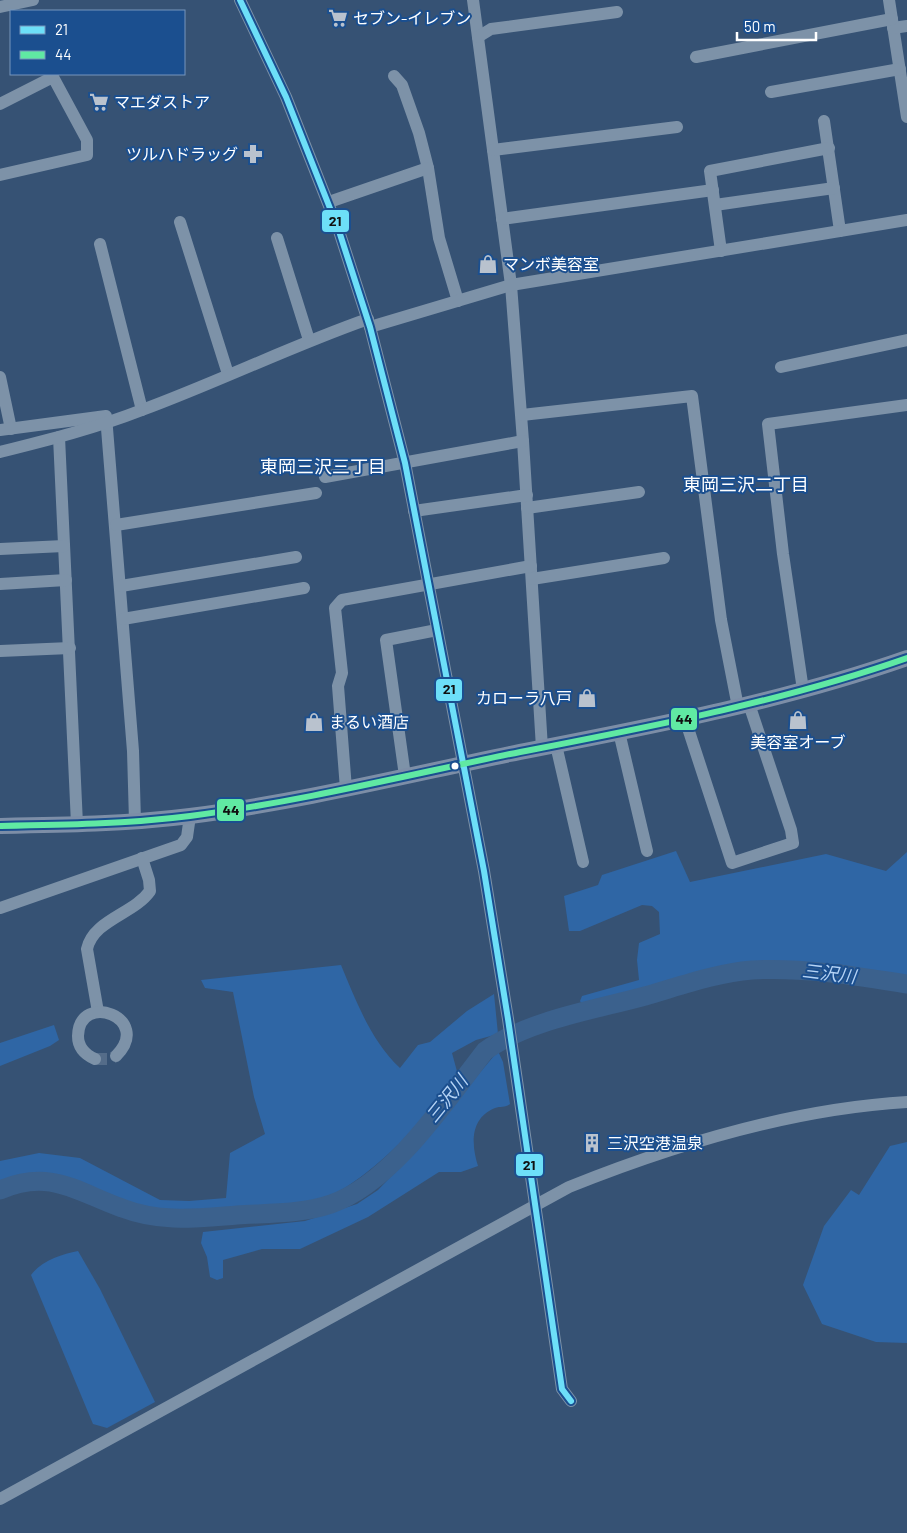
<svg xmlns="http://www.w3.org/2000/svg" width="907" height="1533" font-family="Barlow,'Noto Sans JP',sans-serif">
	<rect width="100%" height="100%" fill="#365274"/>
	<!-- green -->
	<g fill="#2f66a5">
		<path d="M676,851L690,882L826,854L886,871L907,852V978L838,964L730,965L583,1006L580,1001L582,996L639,980L637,960L639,943L660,934L659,912L652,906L642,905L580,931H569L564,896L598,885L602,875Z"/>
		<path d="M341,965C356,1001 371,1041 400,1068L418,1045L430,1042L467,1011L494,994L498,1034L476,1040L452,1053L458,1075C428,1118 366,1185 316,1202C293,1209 247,1210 222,1211C196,1212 168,1217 143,1210C134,1207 127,1202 119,1198C82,1182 37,1163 0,1185V1161L39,1153L80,1158L160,1200L189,1201L226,1198L230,1153L265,1134L254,1097L233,992L205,988L201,980Z"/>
		<path d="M54,1025L59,1040L50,1046L0,1066V1043Z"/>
		<path d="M498,1051L503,1062L510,1104C505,1108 500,1106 495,1108C470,1118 471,1144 478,1166L461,1172H439L368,1217L300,1249H262L223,1260V1278L217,1280L210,1277L207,1257L201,1243L203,1232L305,1221L357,1204L378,1190L406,1161Z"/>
		<path d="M907,1142V1343L876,1342L822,1324L803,1285L824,1226L851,1190L859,1195L890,1146Z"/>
		<path d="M78,1251L100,1289L155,1402L107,1428L93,1424L31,1275C41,1261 62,1254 78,1251Z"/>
	</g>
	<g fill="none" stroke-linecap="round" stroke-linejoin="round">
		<!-- river -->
		<path stroke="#3b618d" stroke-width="19" d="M0,1190C50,1168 77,1192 122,1208C161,1223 197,1218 237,1215C268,1213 302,1214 331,1204C392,1183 446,1101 485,1051C528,1020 594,1010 645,996C680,986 716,973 752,970C804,967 856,976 907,984"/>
		<!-- minor-tunnel -->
		<path stroke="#546c89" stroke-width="12" stroke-dasharray="12 6" stroke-linecap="butt" d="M95,1059H110L116,1056"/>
		<!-- minor -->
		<g stroke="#7d92a8" stroke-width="12">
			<path d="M240,0L286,97L339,231L370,327L405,463L484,871L508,1019L562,1389L571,1401"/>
			<path d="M473,0L511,285L523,441L542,748"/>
			<path d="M889,0L907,117"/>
			<path d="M0,7L33,0"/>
			<path d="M893,28L907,26"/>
			<path d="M478,37L491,29L617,12"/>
			<path d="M696,57L892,19"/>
			<path d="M394,76L402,85L419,133L428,168L439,238L458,301"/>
			<path d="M771,92L900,69"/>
			<path d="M0,104L53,77L87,140V155L0,175"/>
			<path d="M824,121L840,231"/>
			<path d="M493,150L677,127"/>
			<path d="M329,202L428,168"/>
			<path d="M715,205L834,188"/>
			<path d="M502,219L713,190"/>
			<path d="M180,222L228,374"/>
			<path d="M277,238L309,340"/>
			<path d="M100,244L142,410"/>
			<path d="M721,251L710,171L829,148"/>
			<path d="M370,327L511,285L907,220"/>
			<path d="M781,367L907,340"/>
			<path d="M0,377L11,429"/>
			<path d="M522,415L692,396L721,620L738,707"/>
			<path d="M0,430L106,416L133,751L135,821"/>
			<path d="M59,437L77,824"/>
			<path d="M0,452C48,440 96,428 142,410C218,382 291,346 368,319"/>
			<path d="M325,477L523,441"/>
			<path d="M527,508L639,492"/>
			<path d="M414,511L527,495"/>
			<path d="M116,525L316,493"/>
			<path d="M0,549L64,546"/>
			<path d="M532,579L664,558"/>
			<path d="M0,584L66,580"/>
			<path d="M121,586L296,557"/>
			<path d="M123,619L304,588"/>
			<path d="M0,651L70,648"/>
			<path d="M803,690L783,554L768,424L907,405"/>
			<path d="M685,719L732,863L793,843L791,830L749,704"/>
			<path d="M619,732L647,851"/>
			<path d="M556,745L583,862"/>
			<path d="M405,776L386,640L437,630"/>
			<path d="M346,789L338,686L342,673L335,608L342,600L531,566"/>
			<path d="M0,908L181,845L187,837L190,816"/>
			<path d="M98,1012L87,949C93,920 134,914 150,891L149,880L142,858"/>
			<path d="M95,1059C86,1055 78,1048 78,1036C79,990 154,1018 116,1056"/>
			<path d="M0,1499L569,1187C676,1144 791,1109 907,1102"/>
		</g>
		<!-- major -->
		<path stroke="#7d8ea7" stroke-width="16" d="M0,826C63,825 127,824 190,816C298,802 404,776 510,754C643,728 778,703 907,658"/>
		<!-- bus-1 casing -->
		<g stroke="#1b4f8f" stroke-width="10">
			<path id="bus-1" d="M240,0L286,97L339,231L370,327L405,463L484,871L508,1019L562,1389L571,1401"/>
		</g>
		<!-- bus-2 casing -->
		<g stroke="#1b4f8f" stroke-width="10">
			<path id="bus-2" d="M0,826C63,825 127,824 190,816C298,802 404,776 510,754C643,728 778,703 907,658"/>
		</g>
		<!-- bus-1 -->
		<use href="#bus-1" stroke="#6ddff8" stroke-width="6"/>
		<!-- bus-2 -->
		<use href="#bus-2" stroke="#60e9a3" stroke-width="6"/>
	</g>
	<!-- icons -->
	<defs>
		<g id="supermarket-bare" transform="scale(1.5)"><path d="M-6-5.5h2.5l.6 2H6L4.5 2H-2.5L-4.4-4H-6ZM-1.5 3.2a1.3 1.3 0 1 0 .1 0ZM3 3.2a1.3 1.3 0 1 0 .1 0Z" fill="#b9c2ce" stroke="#1b4f8f" stroke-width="2.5" paint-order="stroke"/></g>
		<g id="pharmacy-bare" transform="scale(1.5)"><path d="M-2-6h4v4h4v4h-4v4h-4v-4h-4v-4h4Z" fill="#b9c2ce" stroke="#1b4f8f" stroke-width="2.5" paint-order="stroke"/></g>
		<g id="shop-bare" transform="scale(1.5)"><path d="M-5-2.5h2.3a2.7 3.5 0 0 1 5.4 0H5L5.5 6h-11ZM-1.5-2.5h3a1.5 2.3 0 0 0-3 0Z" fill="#b9c2ce" stroke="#1b4f8f" stroke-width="2.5" paint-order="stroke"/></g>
		<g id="building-bare" transform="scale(1.5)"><path d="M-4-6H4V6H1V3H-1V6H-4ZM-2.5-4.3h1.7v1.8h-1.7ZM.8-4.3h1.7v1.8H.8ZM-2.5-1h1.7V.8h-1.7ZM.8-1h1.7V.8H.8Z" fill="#b9c2ce" stroke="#1b4f8f" stroke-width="2.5" paint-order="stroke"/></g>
	</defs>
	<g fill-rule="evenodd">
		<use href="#supermarket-bare" x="338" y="18"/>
		<use href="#supermarket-bare" x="99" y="102"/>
		<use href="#pharmacy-bare" x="253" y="154"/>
		<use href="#shop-bare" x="488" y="264"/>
		<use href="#shop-bare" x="587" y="698"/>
		<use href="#shop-bare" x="798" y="720"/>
		<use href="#shop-bare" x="314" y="722"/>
		<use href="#building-bare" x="592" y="1143"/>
	</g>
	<!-- markers -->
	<circle fill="#fff" stroke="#1b4f8f" stroke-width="2" cx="455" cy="766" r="4.5"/>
	<g text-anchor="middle" stroke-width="4" stroke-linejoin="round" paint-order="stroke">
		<!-- poi labels -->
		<g font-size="16" fill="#fff" stroke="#1b4f8f" text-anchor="start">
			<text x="353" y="24">セブン-イレブン</text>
			<text x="114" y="108">マエダストア</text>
			<text x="238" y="160" text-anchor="end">ツルハドラッグ</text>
			<text x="503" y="270">マンボ美容室</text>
			<text x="572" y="704" text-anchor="end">カローラ八戸</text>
			<text x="329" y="728">まるい酒店</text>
			<text x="798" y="748" text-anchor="middle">美容室オーブ</text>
			<text x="607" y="1149">三沢空港温泉</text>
		</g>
		<!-- neighbourhood labels -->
		<g font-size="18" fill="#fff" stroke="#1b4f8f">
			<text x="323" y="473">東岡三沢三丁目</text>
			<text x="746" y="491">東岡三沢二丁目</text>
		</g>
		<!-- water labels -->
		<g font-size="18" font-style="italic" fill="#b5d3f5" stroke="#1b4f8f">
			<text transform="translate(829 974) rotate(7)" y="6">三沢川</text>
			<text transform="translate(447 1099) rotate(-51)" y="6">三沢川</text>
		</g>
	</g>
	<g stroke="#1b4f8f" stroke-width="2">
		<rect x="321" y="209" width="29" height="24" rx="5" fill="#6ddff8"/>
		<rect x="435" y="678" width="28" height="24" rx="5" fill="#6ddff8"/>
		<rect x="670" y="707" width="28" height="24" rx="5" fill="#60e9a3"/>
		<rect x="216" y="798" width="29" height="24" rx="5" fill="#60e9a3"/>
		<rect x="515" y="1153" width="29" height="24" rx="5" fill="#6ddff8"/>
	</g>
	<g font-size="14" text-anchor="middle" font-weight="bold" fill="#111">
		<text x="335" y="226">21</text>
		<text x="449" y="694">21</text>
		<text x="684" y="724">44</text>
		<text x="231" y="815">44</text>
		<text x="529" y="1170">21</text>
	</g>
	<!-- legend -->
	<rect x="10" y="10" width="175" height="65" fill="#1b4f8f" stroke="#7695bc"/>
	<rect x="20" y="26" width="25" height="8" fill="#6ddff8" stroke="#7695bc"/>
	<text x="55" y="35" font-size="15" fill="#ffffff">21</text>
	<rect x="20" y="51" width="25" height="8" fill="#60e9a3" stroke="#7695bc"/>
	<text x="55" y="60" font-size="15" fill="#ffffff">44</text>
	<!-- scale -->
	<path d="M737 32v8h79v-8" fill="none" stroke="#ffffff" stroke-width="2.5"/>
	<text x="744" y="32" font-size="15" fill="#ffffff" stroke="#1b4f8f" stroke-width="4" paint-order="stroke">50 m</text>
</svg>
